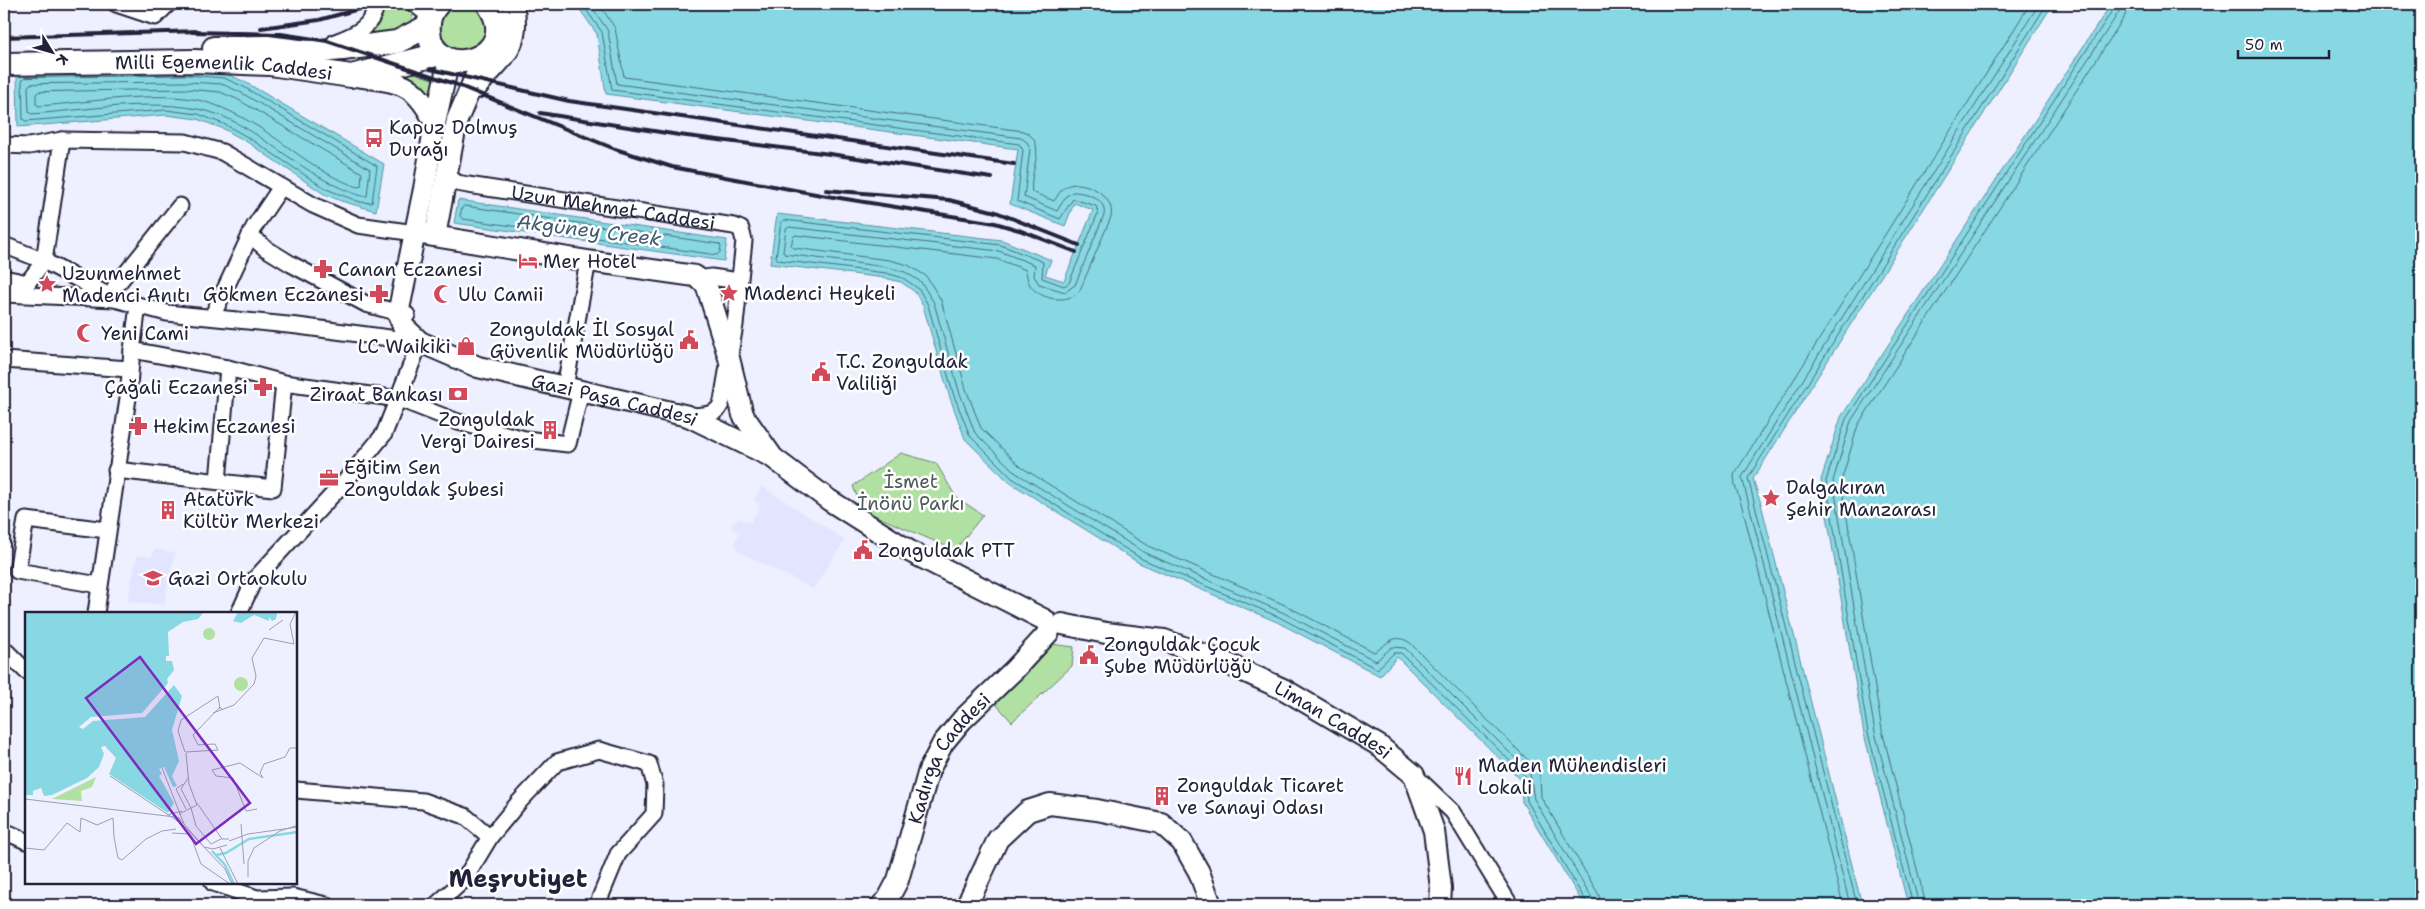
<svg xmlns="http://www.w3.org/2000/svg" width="2425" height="909" font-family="'Shantell Sans',sans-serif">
	<rect width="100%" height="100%" fill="#eef0ff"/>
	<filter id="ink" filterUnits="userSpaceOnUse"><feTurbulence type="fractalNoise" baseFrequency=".02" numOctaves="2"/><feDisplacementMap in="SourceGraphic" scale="10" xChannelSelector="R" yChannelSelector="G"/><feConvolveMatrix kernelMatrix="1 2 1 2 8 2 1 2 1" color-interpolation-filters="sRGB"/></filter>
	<g filter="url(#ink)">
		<!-- built -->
		<g fill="#e2e5ff">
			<path d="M762,486L845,540L813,589L738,551L735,540L740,533L730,527L738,518L750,523L760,506L754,500Z"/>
			<path d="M154,549L175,553L171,571L175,572L172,584H168L164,605L127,602L137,555L152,557Z"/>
		</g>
		<!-- green -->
		<g fill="#b0e1a2" stroke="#69826e">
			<path d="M383,4H405L413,15C409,34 383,34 367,37L380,18Z"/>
			<path d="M445,4H480L492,23L477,53L443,50L435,18Z"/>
			<path d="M405,70L435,80L432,101L392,76Z"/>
			<path d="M901,453L936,463L956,497L983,515L955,550L862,510L853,486Z"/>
			<path d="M1051,644L1074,647L1072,666L1012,722L993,701Z"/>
		</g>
		<!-- water -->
		<g fill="#87d8e2" stroke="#5f8f9f">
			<path d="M576,4H2053L1753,479L1761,504L1862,905H1584L1522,802L1521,780L1397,657L1380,676L1277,622L1139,563L1009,482L965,439L949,395L923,306L915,292L901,282L885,278L770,264L777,214L1002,240L1051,260L1045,275L1064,281L1093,210L1074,203L1065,226L1010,204L1018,149L606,94L597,34Z"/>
			<path d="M2111,4H2421V905H1908L1864,734L1821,480L1841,417Z"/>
			<path d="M161,71L225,73L245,82L384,164L376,211L341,201L324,194L247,142L224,129L197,119L166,115L18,127L17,73Z"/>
			<path d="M458,200L727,240L724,261L454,223Z"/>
		</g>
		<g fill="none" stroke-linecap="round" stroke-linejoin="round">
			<!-- shore -->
			<g stroke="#4a6b7e" stroke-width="1">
				<path d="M582,4L602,32L612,90L1019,144L1023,150L1017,201L1060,219L1073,199L1096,206L1098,213L1069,283L1064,286L1042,278L1043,262L1001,245L784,220L781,222L776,257L778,260L886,273L903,278L919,289L928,305L953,393L970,436L1012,478L1142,559L1279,617L1377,669L1394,653H1401L1525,776L1527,801L1588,905"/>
				<path d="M590,4L608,31L617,84L1021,138L1027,142L1030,149L1024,197L1057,211L1066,196L1073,192C1086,192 1107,199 1104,215L1075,285L1065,292L1039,284L1034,276L1035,265L999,251L789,227L786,229L783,252L785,254L887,267L905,272L921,282L934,303L959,391L975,433L1016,473L1145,553L1282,612L1376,661L1392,647L1405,648L1530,773L1534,799L1592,898L1594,905"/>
				<path d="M599,4L615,28L624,77L1023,131C1050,142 1028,172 1032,192L1054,201C1058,196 1060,189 1067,186C1084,178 1116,196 1111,217L1080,290C1069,305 1040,300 1030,285C1027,281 1027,275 1026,270L997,259L795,235L793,237L791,246L794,248L889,260L908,265L926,276L941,300L966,389L981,428L1021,467L1148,546L1285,605L1374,652C1387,646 1392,632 1409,642L1536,768L1540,777L1541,797L1599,895L1601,905"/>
				<path d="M187,75L224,78L242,86L377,166L372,203L360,202L326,189L249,138L226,125L198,114L166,110L25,121L23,119L22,81L24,78Z"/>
				<path d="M187,82L222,84L240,92L370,169L367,196H362C312,181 276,143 231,120C177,93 91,110 31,114L29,112L28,87L30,84Z"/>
				<path d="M187,89L220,92L237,99L362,173L361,186L358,187C320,175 291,147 257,126C240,116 222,106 202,101C158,90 85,103 39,106L36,104V94L38,92Z"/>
				<path d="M465,206L719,244L721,246L720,252L717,255L463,219L460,216L462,208Z"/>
				<path d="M1843,905L1743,510L1735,485L1734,475L2030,4"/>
				<path d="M1850,905L1742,477L2039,4"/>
				<path d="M1857,905L1748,478L2047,4"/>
				<path d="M1913,905L1868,733L1826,481L1846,419L2114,8L2115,4"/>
				<path d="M1919,905L1875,732L1833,481L1851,421L2119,12L2121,4"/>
				<path d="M1926,905L1882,730L1841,482L1858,425L2125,16L2128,4"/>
			</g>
			<!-- minor casing -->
			<g stroke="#22223b" stroke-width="19">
				<g id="minor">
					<path d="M116,4L155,17L168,4"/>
					<path d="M414,4L430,16"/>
					<path d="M335,42C355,35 373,27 376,4"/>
					<path d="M4,145L29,146L62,140L185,142L222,152L313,205L358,225L415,233"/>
					<path id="s1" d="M447,175L457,183L468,185L734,226L741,229L744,241L735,325L722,401C718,417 702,415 688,416"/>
					<path d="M250,235L265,248L291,264L366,304L407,315"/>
					<path d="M4,245L44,261L115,299V287L180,206"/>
					<path d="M4,278L28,283"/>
					<path d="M699,279L711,277L739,281"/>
					<path d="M4,294L115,299L167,313L298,326L420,342L384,434L347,479L254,580L239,613"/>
					<path d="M19,294L44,261L62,140"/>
					<path d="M138,306L132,350L228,368L284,383L399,399L458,422L525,439L568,444L581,391"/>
					<path d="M212,317L254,227L281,187"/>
					<path d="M4,360L129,369"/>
					<path d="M565,387L588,261"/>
					<path d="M116,470L273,488L284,383"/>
					<path d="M218,481L228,368"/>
					<path d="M99,585L17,571L26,520L107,530"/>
					<path d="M96,613L128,398L132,350"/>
					<path d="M4,649L26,671"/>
					<path d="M1415,776L1453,812L1510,905"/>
					<path d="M296,790L423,801L465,816L490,837"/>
					<path d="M4,831L26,841"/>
					<path d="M213,883L257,898L293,897L326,905"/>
					<path d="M436,905L464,880L490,837L519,802L557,762L599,750L649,764L655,785L654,814L618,854L597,905"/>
				</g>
			</g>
			<!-- major casing -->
			<g stroke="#22223b" stroke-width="24">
				<g id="major">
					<path id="s2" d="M449,59L435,123L424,189L398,314L403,326L420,342L478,367L688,416L772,457L829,500L911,552L1045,620"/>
					<path d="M356,76C399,83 414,80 435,123"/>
					<path d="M476,88C501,56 522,51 513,4"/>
					<path d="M415,233L588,261L695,276L706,284L729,358L743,415L771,455"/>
					<path d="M435,236L457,120L485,54"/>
					<path id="s3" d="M1062,624L1106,633L1164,640L1226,663L1285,690L1378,745L1414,775L1434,831L1441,888L1440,905"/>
					<path id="s4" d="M882,905L888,899L898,880L929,770L943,743L962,720L1014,670L1049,632"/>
					<path d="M967,905L998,839L1028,811L1050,804L1097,810L1161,823L1182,842L1199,872L1211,905"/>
				</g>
			</g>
			<!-- highway casing -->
			<g stroke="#22223b" stroke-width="26">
				<g id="highway">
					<path d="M438,4C430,12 428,22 429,32C434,86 526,58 488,4"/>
					<path d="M214,48L267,47L307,52L343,49L397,42L428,26"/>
					<path id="s5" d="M4,64L194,61L270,64L351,76L440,54"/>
				</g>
			</g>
			<!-- minor -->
			<use href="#minor" stroke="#fff" stroke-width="15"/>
			<!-- major -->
			<use href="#major" stroke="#fff" stroke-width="20"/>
			<!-- highway -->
			<use href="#highway" stroke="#fff" stroke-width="22"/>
			<!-- rail -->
			<g stroke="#22223b" stroke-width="4">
				<path d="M261,28L319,20L377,4"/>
				<path d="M192,32L281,34L327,41L455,84L615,149L672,167L821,195L995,223L1019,230L1076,252"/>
				<path d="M4,37L199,31"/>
				<path d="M430,69L569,101L1014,164"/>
				<path d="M540,113L679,135L830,154L992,178"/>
				<path d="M826,190L949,200L996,212L1079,245"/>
			</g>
		</g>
	</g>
	<!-- icons -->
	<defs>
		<g id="bus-bare" transform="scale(1.5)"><path d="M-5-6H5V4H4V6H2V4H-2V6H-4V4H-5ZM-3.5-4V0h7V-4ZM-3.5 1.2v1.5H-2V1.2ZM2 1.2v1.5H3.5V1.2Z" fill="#d1495b" stroke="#fff" stroke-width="2.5" paint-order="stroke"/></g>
		<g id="hotel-bare" transform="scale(1.5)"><path d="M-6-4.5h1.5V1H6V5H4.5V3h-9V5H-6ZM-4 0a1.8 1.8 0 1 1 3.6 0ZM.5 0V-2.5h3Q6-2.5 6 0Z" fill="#d1495b" stroke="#fff" stroke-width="2.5" paint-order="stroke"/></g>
		<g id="pharmacy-bare" transform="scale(1.5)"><path d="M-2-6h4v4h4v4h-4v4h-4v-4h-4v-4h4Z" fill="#d1495b" stroke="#fff" stroke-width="2.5" paint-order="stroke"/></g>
		<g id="sight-bare" transform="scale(1.5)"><path d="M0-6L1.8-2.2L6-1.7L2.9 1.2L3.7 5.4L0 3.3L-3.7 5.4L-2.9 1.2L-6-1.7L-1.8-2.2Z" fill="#d1495b" stroke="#fff" stroke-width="2.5" paint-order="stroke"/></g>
		<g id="mosque-bare" transform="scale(1.5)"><path d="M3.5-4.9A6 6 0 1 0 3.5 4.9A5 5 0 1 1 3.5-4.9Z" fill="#d1495b" stroke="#fff" stroke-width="2.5" paint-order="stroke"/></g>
		<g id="civic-bare" transform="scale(1.5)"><path d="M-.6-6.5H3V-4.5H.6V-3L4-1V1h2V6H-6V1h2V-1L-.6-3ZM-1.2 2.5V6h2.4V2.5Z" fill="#d1495b" stroke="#fff" stroke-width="2.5" paint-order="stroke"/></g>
		<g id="shop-bare" transform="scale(1.5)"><path d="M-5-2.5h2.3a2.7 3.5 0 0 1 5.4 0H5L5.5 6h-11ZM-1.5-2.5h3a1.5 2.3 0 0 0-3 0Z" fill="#d1495b" stroke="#fff" stroke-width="2.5" paint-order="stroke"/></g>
		<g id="bank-bare" transform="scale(1.5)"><path d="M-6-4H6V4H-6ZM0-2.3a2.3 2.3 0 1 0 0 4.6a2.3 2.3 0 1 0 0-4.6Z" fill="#d1495b" stroke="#fff" stroke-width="2.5" paint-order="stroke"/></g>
		<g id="building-bare" transform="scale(1.5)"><path d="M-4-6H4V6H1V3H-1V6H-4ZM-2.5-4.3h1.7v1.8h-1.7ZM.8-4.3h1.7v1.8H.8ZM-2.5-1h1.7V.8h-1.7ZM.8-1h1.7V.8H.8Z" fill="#d1495b" stroke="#fff" stroke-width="2.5" paint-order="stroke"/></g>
		<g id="office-bare" transform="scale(1.5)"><path d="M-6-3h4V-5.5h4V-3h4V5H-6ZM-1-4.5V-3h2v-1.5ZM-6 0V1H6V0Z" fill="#d1495b" stroke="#fff" stroke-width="2.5" paint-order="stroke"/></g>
		<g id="school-bare" transform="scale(1.5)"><path d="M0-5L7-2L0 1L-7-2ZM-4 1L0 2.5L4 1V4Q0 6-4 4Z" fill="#d1495b" stroke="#fff" stroke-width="2.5" paint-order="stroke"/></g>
		<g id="restaurant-bare" transform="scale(1.5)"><path d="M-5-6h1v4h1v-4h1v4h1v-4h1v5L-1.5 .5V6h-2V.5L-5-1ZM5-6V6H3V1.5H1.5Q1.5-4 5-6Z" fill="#d1495b" stroke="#fff" stroke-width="2.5" paint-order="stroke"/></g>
	</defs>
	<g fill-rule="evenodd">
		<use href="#bus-bare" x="374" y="138"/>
		<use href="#hotel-bare" x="528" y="261"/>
		<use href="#pharmacy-bare" x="323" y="269"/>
		<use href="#sight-bare" x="47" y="284"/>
		<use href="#sight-bare" x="729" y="293"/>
		<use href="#pharmacy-bare" x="379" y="294"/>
		<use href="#mosque-bare" x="443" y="294"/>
		<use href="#mosque-bare" x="86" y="333"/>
		<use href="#civic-bare" x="689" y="340"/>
		<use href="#shop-bare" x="466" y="346"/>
		<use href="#civic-bare" x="821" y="372"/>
		<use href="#pharmacy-bare" x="263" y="387"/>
		<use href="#bank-bare" x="458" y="394"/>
		<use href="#pharmacy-bare" x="138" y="426"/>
		<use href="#building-bare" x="550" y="430"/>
		<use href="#office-bare" x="329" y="478"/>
		<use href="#sight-bare" x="1771" y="498"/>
		<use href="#building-bare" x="168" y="510"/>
		<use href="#civic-bare" x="863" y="550"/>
		<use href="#school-bare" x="153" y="578"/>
		<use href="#civic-bare" x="1089" y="655"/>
		<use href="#restaurant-bare" x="1463" y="776"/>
		<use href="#building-bare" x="1162" y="796"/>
	</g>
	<g text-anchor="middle" stroke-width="5" stroke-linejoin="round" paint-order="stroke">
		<!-- street labels -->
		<g font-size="19" fill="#22223b" stroke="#fff">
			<text dy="7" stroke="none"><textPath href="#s5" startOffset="220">Milli Egemenlik Caddesi</textPath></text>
			<text dy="7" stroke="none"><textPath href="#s1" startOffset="171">Uzun Mehmet Caddesi</textPath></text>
			<text dy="7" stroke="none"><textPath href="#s2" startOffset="500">Gazi Paşa Caddesi</textPath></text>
			<text dy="7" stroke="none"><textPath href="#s3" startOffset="291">Liman Caddesi</textPath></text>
			<text dy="7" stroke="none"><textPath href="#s4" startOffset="164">Kadırga Caddesi</textPath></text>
		</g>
		<!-- poi labels -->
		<g font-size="19" fill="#22223b" stroke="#fff" text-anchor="start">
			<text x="389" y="134">Kapuz Dolmuş<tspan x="389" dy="22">Durağı</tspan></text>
			<text x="543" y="268">Mer Hotel</text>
			<text x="338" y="276">Canan Eczanesi</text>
			<text x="62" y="280">Uzunmehmet<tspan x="62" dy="22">Madenci Anıtı</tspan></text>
			<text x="744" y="300">Madenci Heykeli</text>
			<text x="364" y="301" text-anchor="end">Gökmen Eczanesi</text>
			<text x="458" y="301">Ulu Camii</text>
			<text x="674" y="336" text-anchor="end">Zonguldak İl Sosyal<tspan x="674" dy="22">Güvenlik Müdürlüğü</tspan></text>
			<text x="101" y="340">Yeni Cami</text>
			<text x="451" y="353" text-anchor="end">LC Waikiki</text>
			<text x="836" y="368">T.C. Zonguldak<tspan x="836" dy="22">Valiliği</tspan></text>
			<text x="248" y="394" text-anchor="end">Çağali Eczanesi</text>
			<text x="443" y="401" text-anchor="end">Ziraat Bankası</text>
			<text x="535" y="426" text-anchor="end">Zonguldak<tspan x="535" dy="22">Vergi Dairesi</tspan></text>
			<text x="153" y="433">Hekim Eczanesi</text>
			<text x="344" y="474">Eğitim Sen<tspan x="344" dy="22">Zonguldak Şubesi</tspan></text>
			<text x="1786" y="494">Dalgakıran<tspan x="1786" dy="22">Şehir Manzarası</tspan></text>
			<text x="183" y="506">Atatürk<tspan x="183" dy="22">Kültür Merkezi</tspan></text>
			<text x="878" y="557">Zonguldak PTT</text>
			<text x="168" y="585">Gazi Ortaokulu</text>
			<text x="1104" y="651">Zonguldak Çocuk<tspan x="1104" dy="22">Şube Müdürlüğü</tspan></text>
			<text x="1478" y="772">Maden Mühendisleri<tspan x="1478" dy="22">Lokali</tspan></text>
			<text x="1177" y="792">Zonguldak Ticaret<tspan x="1177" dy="22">ve Sanayi Odası</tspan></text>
		</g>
		<!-- park labels -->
		<g font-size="19" fill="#4d5b5a" stroke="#fff">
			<text x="911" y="488">İsmet<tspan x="911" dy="22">İnönü Parkı</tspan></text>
		</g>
		<!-- water labels -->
		<g font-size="20" font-style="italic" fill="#40596d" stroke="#fff">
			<text transform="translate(589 230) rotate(7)" y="7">Akgüney Creek</text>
		</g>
		<!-- district labels -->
		<g font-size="24" font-weight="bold" fill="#22223b" stroke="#fff">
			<text x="518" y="887">Meşrutiyet</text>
		</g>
	</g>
	<!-- overview -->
	<g transform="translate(25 612)">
		<rect width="272" height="272" fill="#eef0ff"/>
		<path d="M178 22a6 6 0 1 1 12 0a6 6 0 1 1-12 0ZM209 72a7 7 0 1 1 14 0a7 7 0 1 1-14 0ZM71,165L67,175L56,179L57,189L27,187Z" fill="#b0e1a2"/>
		<path d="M0,0H179L173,7L158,10L143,20L144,44H141V49H147L149,58L142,67L143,71L117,101L66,105L54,115L58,117L68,109L120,105L149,73L157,84L147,118L154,149L147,164L152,174L148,175L139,155L134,157L137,162L134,164L149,191L143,201L84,162L91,146L80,134L76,135L79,142L74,155L62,166L27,183L19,184L16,176L8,179V183H0ZM213,0H260V1H252L251,7L247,9L244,5V9L229,3L216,11L208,9Z" fill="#87d8e2"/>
		<path fill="none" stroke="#87d8e2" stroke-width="2.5" d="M187,239L200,253L209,272M191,243L201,241L224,227L273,220"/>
		<path fill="none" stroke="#9c9eb1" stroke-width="1" d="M244,18L258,8M188,101L209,93L229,72L231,64L227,46L239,26L269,32L265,12L271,0M160,140L153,119L156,108L193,84L195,97M161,140L193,138L190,132L173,133L168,123L195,95L198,98M137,156L159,212M85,164L157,212L200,257L207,272M163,166L156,177L166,196M238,166L235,161L239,152L260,145L265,136H273M158,172L151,177L161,197M0,187L150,205M172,191L197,227M166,196L171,214L186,232L196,227H204M232,197L221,199L208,166L191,164L187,158L215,151L238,166M154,202L172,193L164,172L161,141M142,203L157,199M153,205L179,235L188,237L202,233M216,212L219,252M55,220L56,206L72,213L88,206L89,225L93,246L97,248L121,227L137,219L151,217M147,221L165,222L176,252L205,272M204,229L223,222L273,215M0,236L19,238L42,211L55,220M195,236L213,272M223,265V249L229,236L255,219L273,213"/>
		<path fill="#7b2cbf" fill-opacity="0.15" stroke="#7b2cbf" stroke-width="2.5" d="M115,45L225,191L171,232L61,86Z"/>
		<rect width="272" height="272" fill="none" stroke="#22223b" stroke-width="2.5"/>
	</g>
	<!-- margin -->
	<rect width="2425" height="909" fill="none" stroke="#fff" stroke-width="20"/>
	<rect x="10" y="10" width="2405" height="889" fill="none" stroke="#22223b" stroke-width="2" filter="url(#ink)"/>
	<!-- north arrow -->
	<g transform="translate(52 52) rotate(127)" stroke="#ffffff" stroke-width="4" paint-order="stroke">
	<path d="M0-4L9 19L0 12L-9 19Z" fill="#22223b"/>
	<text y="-8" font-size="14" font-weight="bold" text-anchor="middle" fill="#22223b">K</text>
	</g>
	<!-- scale -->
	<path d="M2238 50v8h91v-8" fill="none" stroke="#22223b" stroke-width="2.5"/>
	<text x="2245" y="50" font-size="15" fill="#22223b" stroke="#ffffff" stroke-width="4" paint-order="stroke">50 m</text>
</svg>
